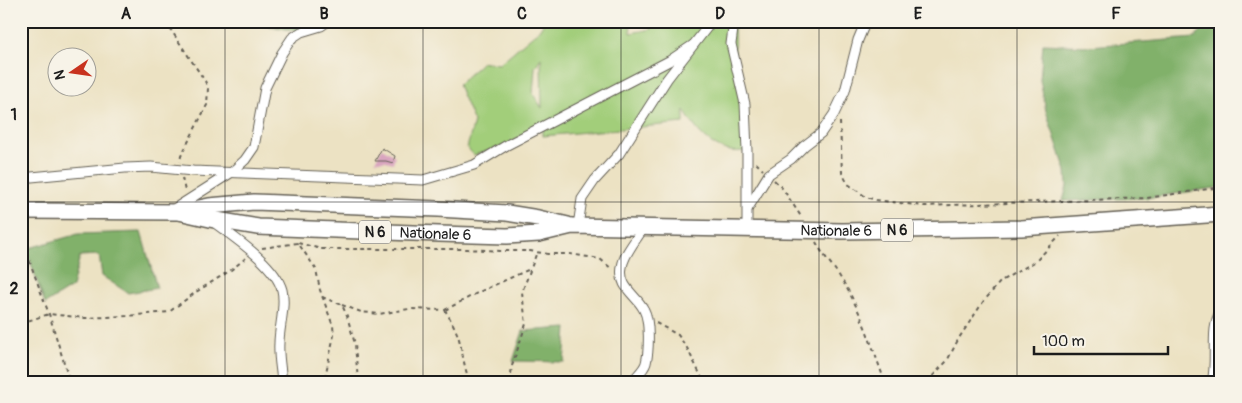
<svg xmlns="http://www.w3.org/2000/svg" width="1242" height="403" font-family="Pangolin,sans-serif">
	<rect width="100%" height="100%" fill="#f7f3e8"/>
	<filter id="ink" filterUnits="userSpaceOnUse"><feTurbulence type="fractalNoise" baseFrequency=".02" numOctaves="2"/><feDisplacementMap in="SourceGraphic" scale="10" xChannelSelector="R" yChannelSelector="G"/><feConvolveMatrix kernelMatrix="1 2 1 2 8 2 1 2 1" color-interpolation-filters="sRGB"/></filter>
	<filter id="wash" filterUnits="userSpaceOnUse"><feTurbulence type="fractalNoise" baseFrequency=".0096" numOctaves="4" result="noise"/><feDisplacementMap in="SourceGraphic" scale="20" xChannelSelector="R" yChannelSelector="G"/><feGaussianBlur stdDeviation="1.12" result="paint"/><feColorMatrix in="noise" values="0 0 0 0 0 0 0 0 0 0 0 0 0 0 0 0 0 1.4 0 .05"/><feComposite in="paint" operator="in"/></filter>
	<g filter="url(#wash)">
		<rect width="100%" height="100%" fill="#ece2c3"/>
		<!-- green -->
		<path fill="#a2ce7a" stroke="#5f754b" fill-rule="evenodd" d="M545,21H630L631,33L652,29L649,21H734L735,63L747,151C742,151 736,152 731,151C710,148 694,128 684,110V123L543,136V123L507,145L474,155L467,148L474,122L458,85L482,62L499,64L539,30ZM541,58L542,108L533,94L535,67Z"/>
		<!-- forest -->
		<g fill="#81b16a" stroke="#4e6643">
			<path d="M259,21H328L301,32L260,24Z"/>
			<path d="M1209,21H1221V187L1147,198L1063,201L1067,186L1066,171L1046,111L1040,80L1043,44L1089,46L1195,38Z"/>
			<path d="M141,232L157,288L128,293L102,276L99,255L80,256L72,287L45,304L26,249L78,234Z"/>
			<path d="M567,328L564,362L513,361L523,331Z"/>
		</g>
		<g id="blocks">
			<!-- building -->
			<path fill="#d9a5bf" d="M382,148L395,156L393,163L386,161H375Z"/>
		</g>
	</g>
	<g filter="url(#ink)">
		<use href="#blocks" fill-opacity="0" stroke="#656156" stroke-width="1"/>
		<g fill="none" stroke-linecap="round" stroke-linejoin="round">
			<!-- minor casing -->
			<g stroke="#656156" stroke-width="11">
				<g id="minor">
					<path d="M734,21L731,44L745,104L747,151V229"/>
					<path d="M21,178L125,168L151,167L193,171L423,180L474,165L507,145L669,61L693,45"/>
					<path d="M748,208L769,174L791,159L804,146L821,133L834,114L845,91L858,40L866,21"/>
					<path d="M174,209L232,172L245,160L254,147L265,88L282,53L292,38L301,32L321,26L328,21"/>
					<path d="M212,221C233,237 275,264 282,290C286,305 279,328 279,343C278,356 281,369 282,382"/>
					<path d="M578,226L582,199L595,180L619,154L667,79L712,21"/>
					<path d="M632,382C636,376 644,370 646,363C649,351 650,321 644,310C637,295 618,288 622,267C624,253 637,239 644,227"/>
					<path d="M1212,382C1218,360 1209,328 1221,311"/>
				</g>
			</g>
			<!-- primary casing -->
			<g stroke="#656156" stroke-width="18">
				<g id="primary">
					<path d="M21,211L179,212L209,206L254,202L438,209L507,213L538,218L568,225"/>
					<path id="s1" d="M179,212L210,219L258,227L439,234L507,236L539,234L572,226L842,231L1021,228L1221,214"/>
				</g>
			</g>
			<!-- path -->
			<g stroke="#656156" stroke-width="2" stroke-dasharray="4 4" stroke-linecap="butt">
				<path d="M165,21L205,81L208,88L207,105L181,156L180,162"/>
				<path d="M840,122L842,173L848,184L866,197L876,200L924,206L1063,201L1147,198L1221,187"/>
				<path d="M756,163L763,170"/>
				<path d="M182,178L185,191"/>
				<path d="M774,180L783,189L802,218"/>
				<path d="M21,238L49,314L70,382"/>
				<path d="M816,242C823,256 832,264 840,277C861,309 872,347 885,382"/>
				<path d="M298,243L321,249H467L500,251H530L548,254H570L600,259L612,269"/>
				<path d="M262,248L298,243L316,269L320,290L333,326L334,335L324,382"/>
				<path d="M322,297L342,305L347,316L355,344L358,382"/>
				<path d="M342,305L361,312L379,314L409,309L445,310C451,320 456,329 459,339C463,354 464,368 470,382"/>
				<path d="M445,310L479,292L530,269"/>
				<path d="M21,323L49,314L85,318L127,316L169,312L196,292L231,270L247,257"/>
				<path d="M656,323L678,335L687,348L704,382"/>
				<path d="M510,382L512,366L526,324L522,292L537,252"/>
				<path d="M927,382L947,361L959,338L983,302L1001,281L1036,261L1060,236"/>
			</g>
			<!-- minor -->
			<use href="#minor" stroke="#fff" stroke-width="9"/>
			<!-- primary -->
			<use href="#primary" stroke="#fff" stroke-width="15"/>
		</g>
	</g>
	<!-- grid -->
	<path fill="none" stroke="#1c1c1c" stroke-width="1" stroke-opacity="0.55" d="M225,21V382M423,21V382M621,21V382M819,21V382M1017,21V382M21,202H1221"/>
	<g text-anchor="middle" stroke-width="4" stroke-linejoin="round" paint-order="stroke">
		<!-- shield labels -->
		<g fill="#f7f3e8" stroke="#5e5c59" stroke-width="1">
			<rect x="881" y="218.5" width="32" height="23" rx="4"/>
			<rect x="359" y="220.5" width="32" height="23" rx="4"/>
		</g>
		<g font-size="14" font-weight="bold" fill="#1c1c1c">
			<text x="897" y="235">N 6</text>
			<text x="375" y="237">N 6</text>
		</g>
		<!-- street labels -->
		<g font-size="15" fill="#1c1c1c" stroke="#f7f3e8">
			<text dy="5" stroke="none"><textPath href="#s1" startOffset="660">Nationale 6</textPath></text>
			<text dy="5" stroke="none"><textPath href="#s1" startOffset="258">Nationale 6</textPath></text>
		</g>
	</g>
	<!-- margin -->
	<rect width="1242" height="403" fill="none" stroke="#f7f3e8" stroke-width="55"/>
	<!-- north arrow -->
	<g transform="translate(72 72) rotate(257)"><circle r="24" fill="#f7f3e8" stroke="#9f9d96"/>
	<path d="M0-4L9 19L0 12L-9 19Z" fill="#c8321e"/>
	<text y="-8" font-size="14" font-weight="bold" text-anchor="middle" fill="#1c1c1c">N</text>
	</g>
	<!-- scale -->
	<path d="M1034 346v8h134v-8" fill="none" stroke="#1c1c1c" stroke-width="2.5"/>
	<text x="1042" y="346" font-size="15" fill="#1c1c1c" stroke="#f7f3e8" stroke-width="4" paint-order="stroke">100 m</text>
	<rect x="28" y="28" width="1186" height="348" fill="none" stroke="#1c1c1c" stroke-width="2"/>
	<g font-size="16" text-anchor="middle" font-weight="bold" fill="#1c1c1c">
		<text x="126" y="19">A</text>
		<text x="324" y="19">B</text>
		<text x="522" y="19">C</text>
		<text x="720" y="19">D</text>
		<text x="918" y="19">E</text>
		<text x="1116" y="19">F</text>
		<text x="14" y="120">1</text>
		<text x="14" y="294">2</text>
	</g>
</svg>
